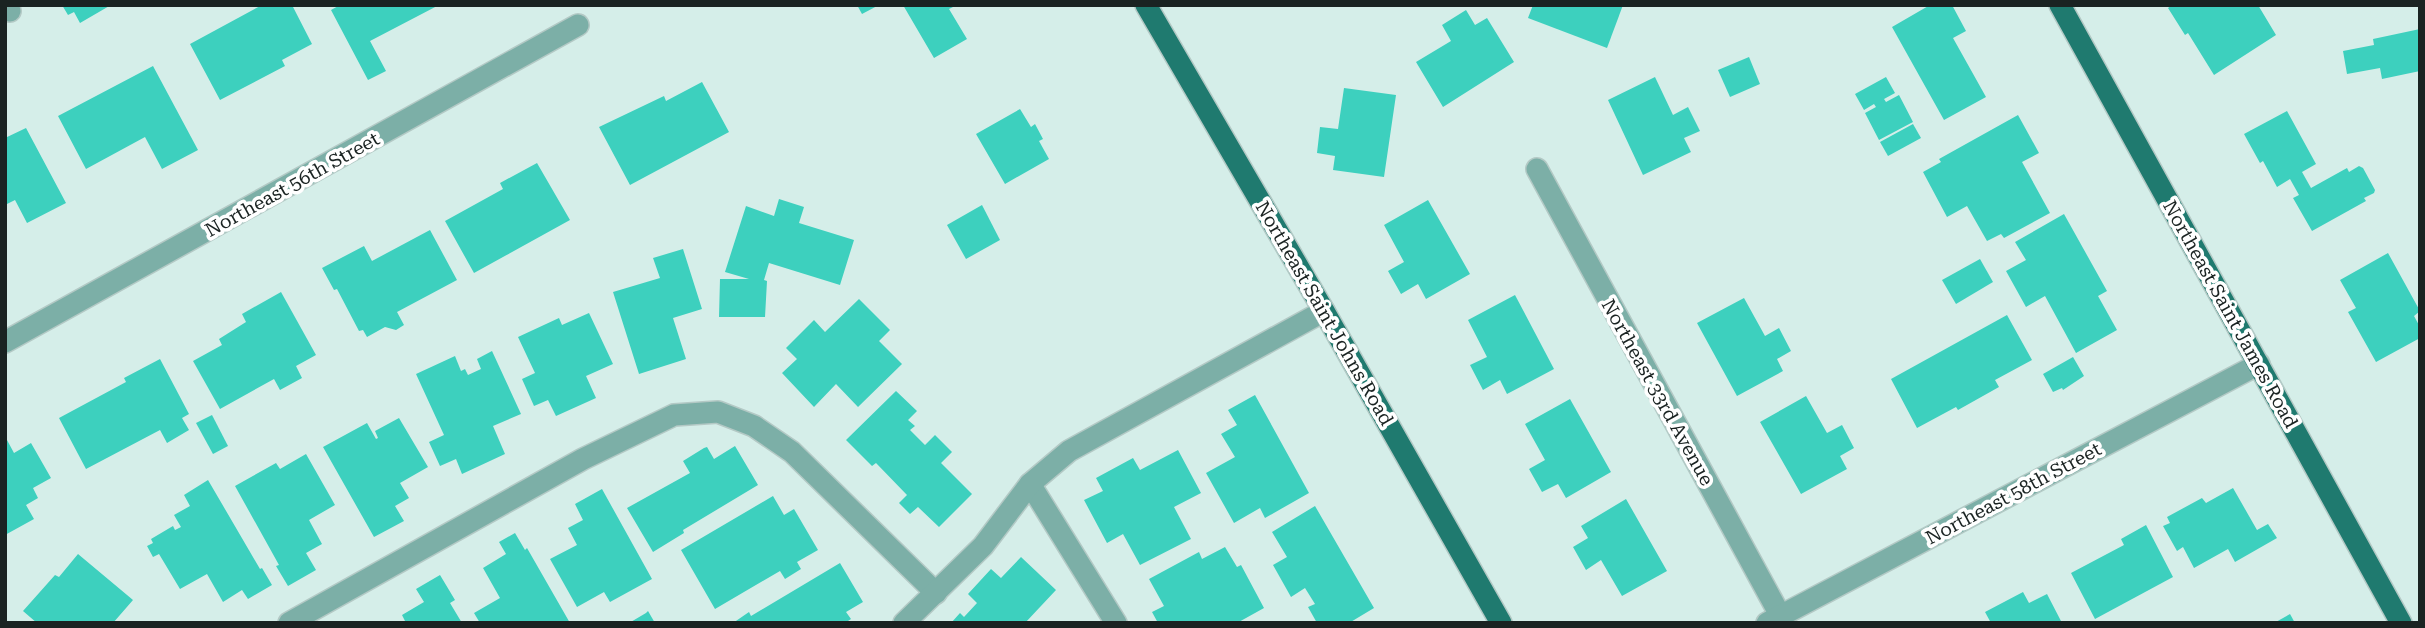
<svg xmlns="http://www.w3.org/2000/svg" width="2425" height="628" font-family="'Roboto Serif',serif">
	<rect width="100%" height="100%" fill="#d5eee9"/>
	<!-- building -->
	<g fill="#3dd0be">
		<path d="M62,5H111L80,23L74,12L68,15Z"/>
		<path d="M262,5H292L312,44L282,60L285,66L220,100L190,44Z"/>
		<path d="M340,5H439L370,41L386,71L368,80L331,10Z"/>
		<path d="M857,5H879L862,14Z"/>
		<path d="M903,5H957L949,9L967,39L934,58Z"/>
		<path d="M1533,5H1623L1607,48L1528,18Z"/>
		<path d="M1930,5H1952L1966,31L1953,38L1986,97L1944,120L1892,27Z"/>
		<path d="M2172,5H2258L2276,35L2214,75L2188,33L2185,35L2168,8Z"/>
		<path d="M1466,10L1475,25L1487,18L1514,62L1443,107L1416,62L1451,41L1442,25Z"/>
		<path d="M2420,29V71L2382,79L2380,68L2347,74L2343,51L2374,45L2373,39Z"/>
		<path d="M1749,57L1760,84L1730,97L1718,70Z"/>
		<path d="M153,66L198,150L162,169L145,137L86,169L58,116Z"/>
		<path d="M1655,77L1673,115L1688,107L1700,131L1684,138L1691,152L1643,175L1608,100Z"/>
		<path d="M1886,77L1895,93L1884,99L1886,102L1899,95L1913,122L1879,140L1865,113L1876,107L1874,104L1864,110L1855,94Z"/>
		<path d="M702,82L729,132L630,185L599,127L664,96L666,101Z"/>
		<path d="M1344,88L1396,95L1384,177L1333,170L1335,156L1317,153L1320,127L1338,129Z"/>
		<path d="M1020,109L1031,127L1035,124L1043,139L1039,141L1049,159L1005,184L976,134Z"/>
		<path d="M2287,111L2316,164L2302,172L2311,188L2347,168L2349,172L2359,166L2363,168L2375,190L2374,193L2364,198L2366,201L2312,231L2293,198L2299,195L2290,179L2277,187L2263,161L2260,163L2244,134Z"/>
		<path d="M2018,115L2039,153L2022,162L2050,213L2004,238L2001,234L1987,241L1967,206L1947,217L1923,172L1941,162L1939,159Z"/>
		<path d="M1913,124L1921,138L1888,156L1880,142Z"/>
		<path d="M26,128L66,203L27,223L15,200L5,205V138Z"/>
		<path d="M537,163L570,220L474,273L445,221L503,189L500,183Z"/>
		<path d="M779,199L804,207L799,223L854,240L840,285L769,263L764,280L767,281L765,317H719L720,279H749L725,272L746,206L774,216Z"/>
		<path d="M1428,200L1470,274L1426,299L1418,284L1401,294L1388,271L1404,262L1384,225Z"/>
		<path d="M982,205L1000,240L966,259L947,225Z"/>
		<path d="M2064,214L2107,291L2098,296L2117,330L2076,353L2045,296L2026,307L2006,271L2026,260L2015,242Z"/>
		<path d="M430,230L457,280L397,312L404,325L396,330L385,327L367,337L363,330L359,331L337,289L334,290L322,268L364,246L372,261Z"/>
		<path d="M683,249L702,309L673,318L686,359L639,374L613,292L660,278L653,258Z"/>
		<path d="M2388,253L2420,311L2414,316L2420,327V338L2376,362L2348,312L2356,308L2340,280Z"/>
		<path d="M1980,259L1993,282L1956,304L1942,280Z"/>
		<path d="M281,292L316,355L296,366L302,378L280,390L274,379L220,409L193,361L222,345L219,339L246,322L242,314Z"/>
		<path d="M1515,295L1554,369L1507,394L1500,380L1483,390L1470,365L1487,357L1468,320Z"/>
		<path d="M1744,298L1765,336L1779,328L1791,351L1777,359L1783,371L1737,396L1697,323Z"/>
		<path d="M859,299L890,330L879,341L902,364L858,407L836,384L814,407L782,373L797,359L786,348L814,320L825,332Z"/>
		<path d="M589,313L613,364L586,376L596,398L556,416L548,400L534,406L522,379L535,373L518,337L559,318L562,325Z"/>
		<path d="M2007,315L2032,360L1995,380L1999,387L1958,410L1956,407L1917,428L1891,379Z"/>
		<path d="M492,351L521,414L493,426L505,454L462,474L456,459L440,466L429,442L444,435L416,374L455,356L461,371L465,369L468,375L481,369L477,359Z"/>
		<path d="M2073,357L2084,376L2063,390L2062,388L2053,392L2043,374Z"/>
		<path d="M160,359L189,414L182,418L189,430L167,443L160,430L86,469L59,418L126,382L124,378Z"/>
		<path d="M896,391L917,411L908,420L915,426L910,430L925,445L935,435L952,452L941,463L972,494L939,527L918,507L910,514L899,503L907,495L876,463L872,466L846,440Z"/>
		<path d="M1255,395L1309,493L1265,518L1260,508L1234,523L1206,473L1235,457L1221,434L1237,425L1228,410Z"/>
		<path d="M1806,396L1827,433L1842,425L1854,448L1840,456L1847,469L1801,494L1760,422Z"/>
		<path d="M1570,399L1611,472L1566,498L1558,484L1542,492L1529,469L1545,460L1525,424Z"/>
		<path d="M212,415L228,446L213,454L196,423Z"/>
		<path d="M399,418L428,467L400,483L409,498L395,506L404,521L374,537L323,447L367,423L376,439L378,438L375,431Z"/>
		<path d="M7,440L14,453L31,443L51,478L33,488L38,498L26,505L34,519L5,535Z"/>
		<path d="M735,446L758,485L683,530L684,533L653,552L627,508L690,473L683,461L704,448L707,447L714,459Z"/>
		<path d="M1178,450L1201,493L1174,507L1191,539L1140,565L1123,534L1107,543L1084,500L1103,491L1096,478L1133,458L1140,470Z"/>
		<path d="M306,454L335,505L309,520L322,544L306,553L316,570L288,586L276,566L279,565L235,486L276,463L280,469Z"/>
		<path d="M208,480L260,569L262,568L272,585L248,599L242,590L223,602L207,574L180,589L159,554L153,557L147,546L153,543L151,539L173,526L175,530L181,527L174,515L190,506L184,495Z"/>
		<path d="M2233,488L2257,530L2268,524L2277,538L2235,562L2228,549L2194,568L2183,547L2177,551L2163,526L2170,523L2167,517L2202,498L2206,503Z"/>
		<path d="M602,489L652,579L610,602L604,592L577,607L550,559L577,545L568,528L583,520L575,504Z"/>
		<path d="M773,496L784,515L794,509L818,550L797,562L801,569L785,579L780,571L715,609L681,550Z"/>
		<path d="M1626,499L1667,571L1622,596L1601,560L1586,570L1573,547L1588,538L1581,526Z"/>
		<path d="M1315,506L1374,608L1349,623H1317L1308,607L1315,604L1305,588L1291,597L1273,565L1287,557L1272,532Z"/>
		<path d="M2146,525L2173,577L2095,619L2071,573L2124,545L2121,539Z"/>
		<path d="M515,533L525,550L527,548L570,623H480L474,613L500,598L483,568L506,554L499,542Z"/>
		<path d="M1225,547L1237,567L1241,565L1264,608L1237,623H1158L1152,612L1164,606L1149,579L1199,552L1202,559Z"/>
		<path d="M78,554L133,600L113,623H37L23,611L55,575L59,577Z"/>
		<path d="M1021,557L1056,590L1025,623H951L960,613L964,617L977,603L968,594L991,569L1001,578Z"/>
		<path d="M840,563L863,602L846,612L851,619L845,623H733L749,612L751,616Z"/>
		<path d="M440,575L455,600L450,603L462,623H406L402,615L424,602L416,589Z"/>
		<path d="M2023,592L2029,603L2047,594L2062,623H1991L1985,612Z"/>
		<path d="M648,611L655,623H629L646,613Z"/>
		<path d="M2290,614L2295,623H2274Z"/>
	</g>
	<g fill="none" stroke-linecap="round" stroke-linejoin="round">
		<!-- minor casing -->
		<g stroke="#b3c9c5" stroke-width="24">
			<g id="minor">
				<path d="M6,5L10,11"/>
				<path d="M1537,169L1780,615"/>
				<path d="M5,342L578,25"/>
				<path d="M1030,484L1116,623"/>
				<path d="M289,623L583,459L674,415L718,412L754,426L792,452L936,593"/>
				<path d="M904,623L983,546L1030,484L1069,451L1324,311"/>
				<path d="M1767,623L2259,364"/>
			</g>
		</g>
		<!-- major casing -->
		<g stroke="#b3c9c5" stroke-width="24">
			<g id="major">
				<path d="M1146,5L1324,311L1501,623"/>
				<path d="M2060,5L2401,623"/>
			</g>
		</g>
		<!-- minor -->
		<use href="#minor" stroke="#7cafa7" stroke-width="21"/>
		<!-- major -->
		<use href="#major" stroke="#1f7a6f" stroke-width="21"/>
	</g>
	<g text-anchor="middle" stroke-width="7" stroke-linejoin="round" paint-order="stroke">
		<!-- street labels -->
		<g font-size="19" fill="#1a2322" stroke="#fff">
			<text transform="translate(292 184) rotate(-29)" y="7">Northeast 56th Street</text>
			<text transform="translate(1325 313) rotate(60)" y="7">Northeast Saint Johns Road</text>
			<text transform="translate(2231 314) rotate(61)" y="7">Northeast Saint James Road</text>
			<text transform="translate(1658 392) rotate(61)" y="7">Northeast 33rd Avenue</text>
			<text transform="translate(2013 493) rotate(-28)" y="7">Northeast 58th Street</text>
		</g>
	</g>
	<!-- border -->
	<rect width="2425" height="628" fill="none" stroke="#1a2322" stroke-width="14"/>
</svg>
